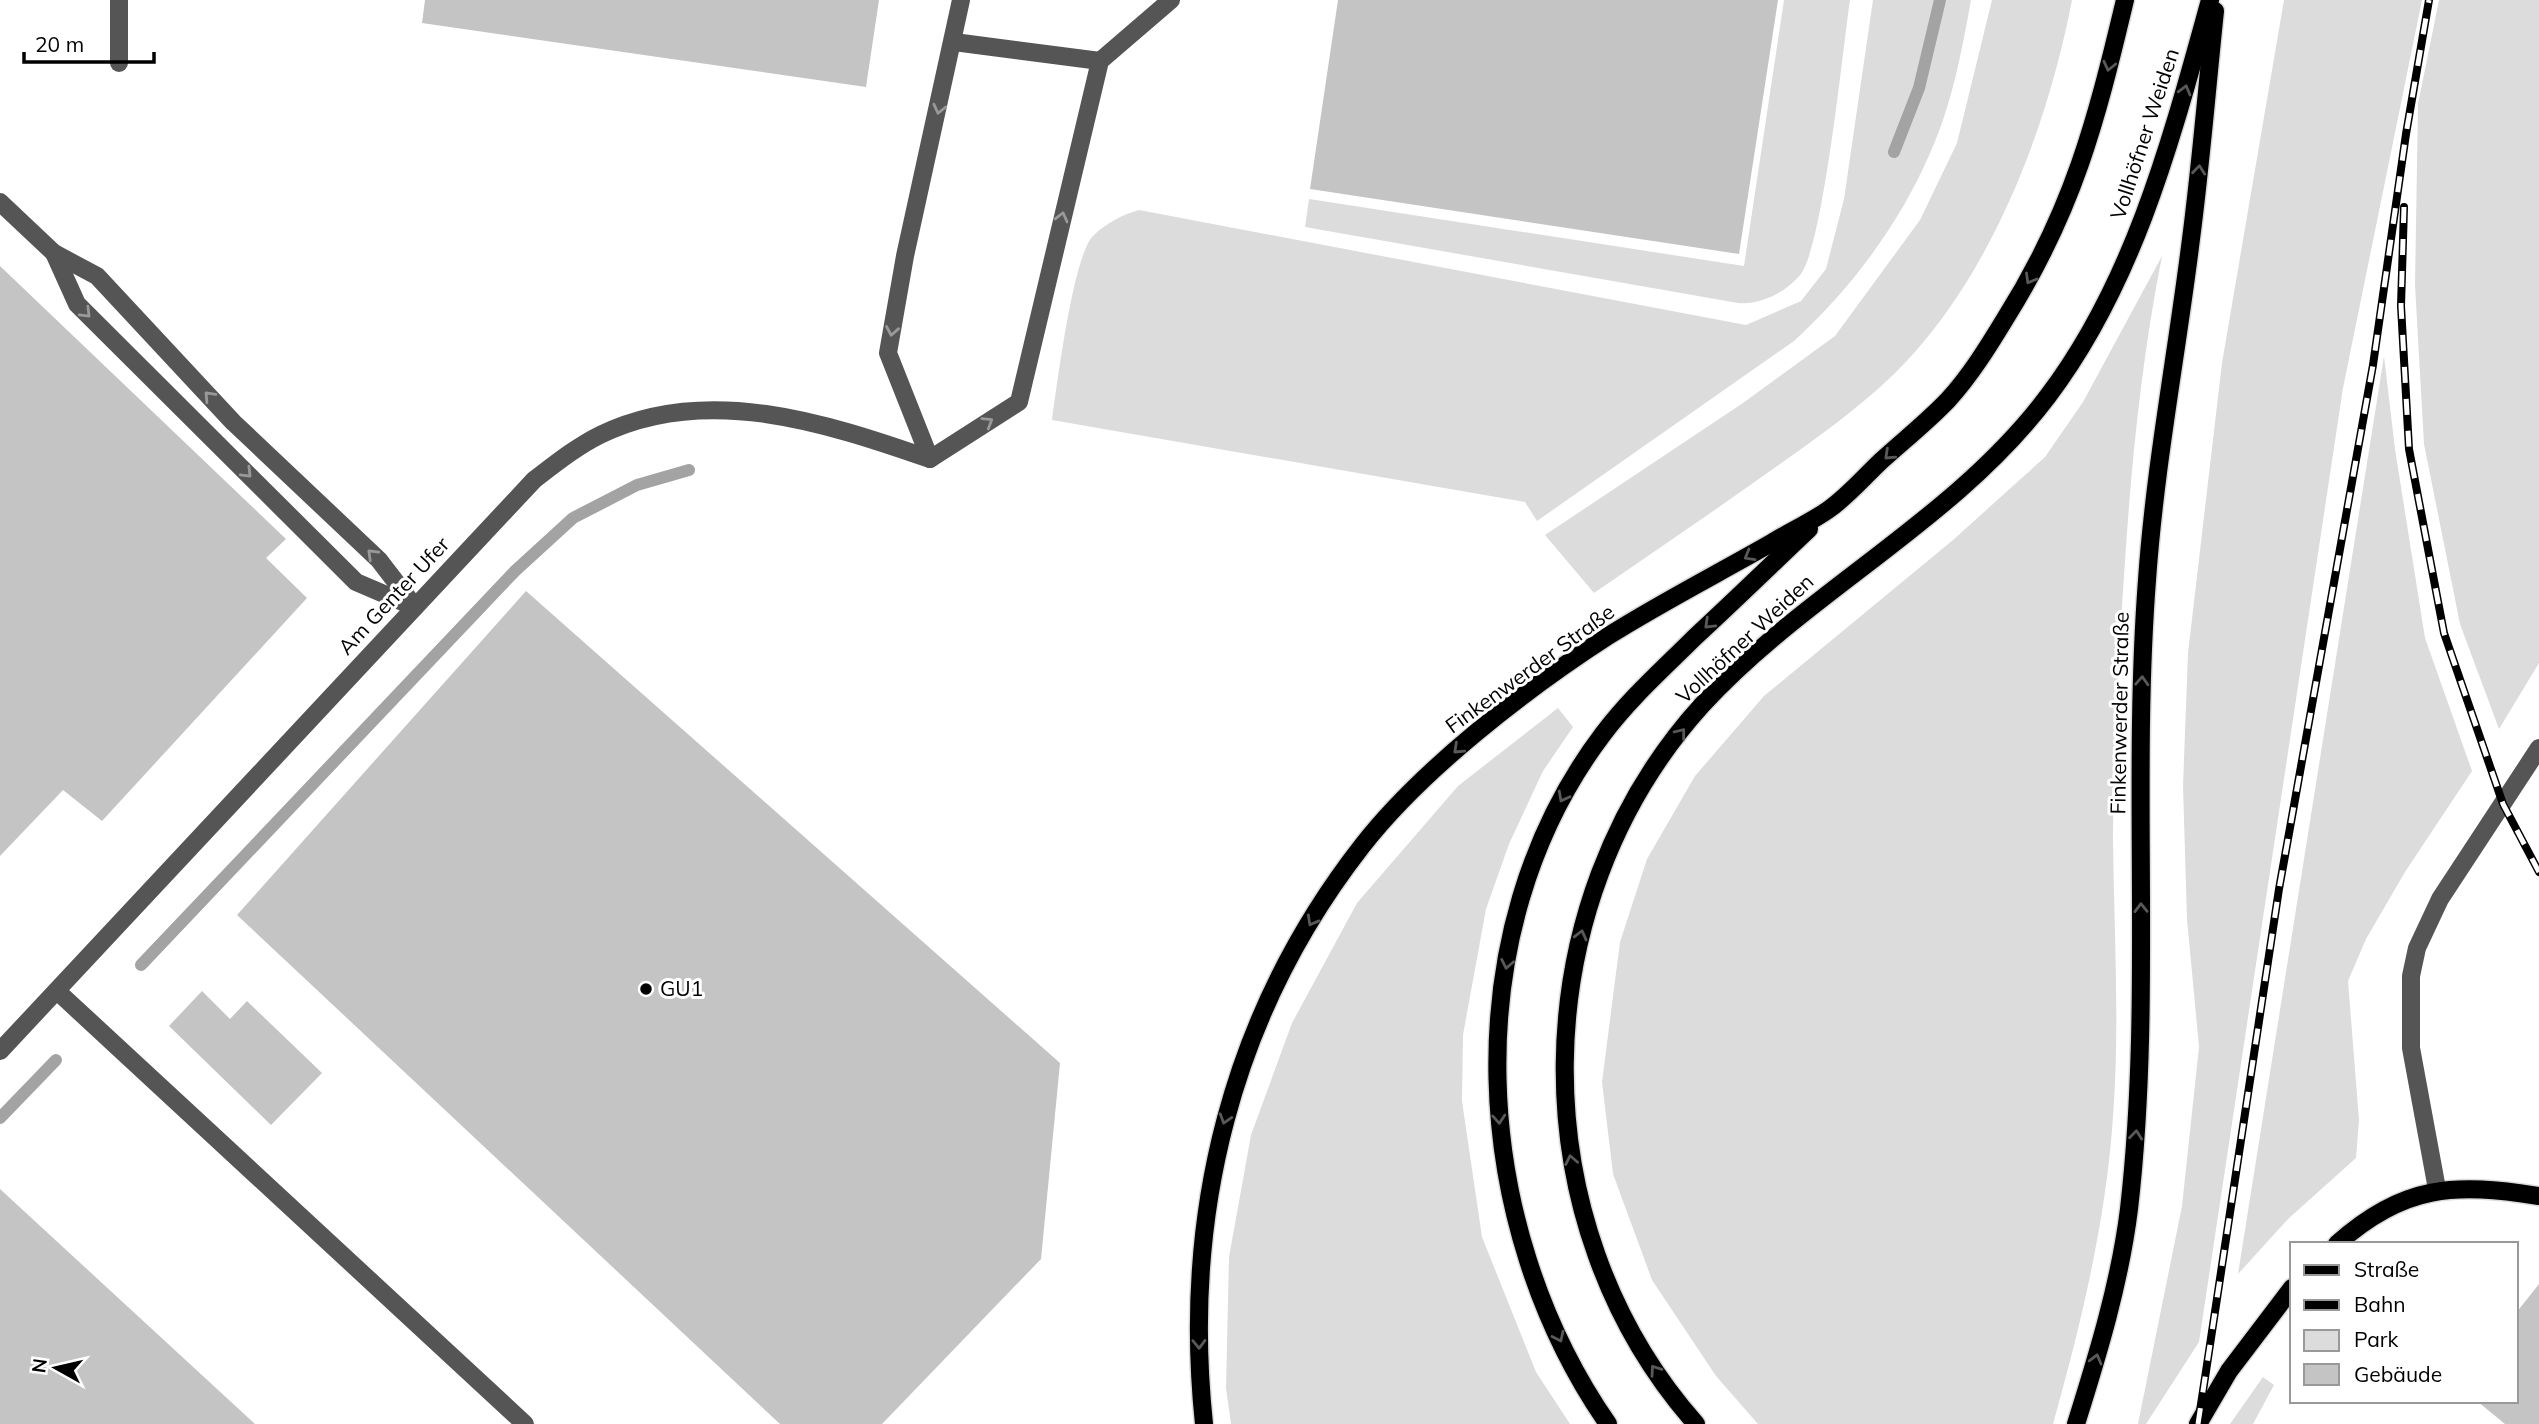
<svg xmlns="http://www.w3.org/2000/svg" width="2539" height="1424" font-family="Mulish,sans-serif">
	<rect width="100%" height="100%" fill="#fff"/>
	<!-- green -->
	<g fill="#dcdcdc">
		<path d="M1784,0H1850C1843,47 1823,249 1800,275C1785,293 1760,305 1738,303L1305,227L1309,199L1744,266Z"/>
		<path d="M1873,0H1971C1962,50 1952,104 1931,151C1900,223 1852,288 1794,341L1537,521L1525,502L1052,420C1057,386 1073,256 1093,236C1106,223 1122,215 1139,210L1746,325L1801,301L1826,269L1844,199Z"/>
		<path d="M1992,0H2072C2047,130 1990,280 1894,374C1857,410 1815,439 1773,469C1714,511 1654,552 1594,593L1545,535L1743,403L1835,336L1920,220L1957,143Z"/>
		<path d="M2284,0H2422L2343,388L2199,1342L2146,1424H2138L2182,1206L2199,1047L2187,919L2183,786L2188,653L2222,363Z"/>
		<path d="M2439,0H2539V663L2499,729L2460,624L2424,444L2415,285L2418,104Z"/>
		<path d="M2162,256C2140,367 2130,478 2123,591C2118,673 2113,756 2113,839C2114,932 2120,1024 2113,1117C2106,1221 2081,1324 2053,1424H1758L1716,1376L1652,1280L1613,1174L1602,1082L1620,942L1647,859L1695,776L1764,696L1953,540L2045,457L2083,402Z"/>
		<path d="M2384,356L2395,449L2425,638L2472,771L2405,872L2366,939L2348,981L2359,1120L2356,1158L2288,1219L2238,1274Z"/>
		<path d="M1558,708L1573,727L1543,771L1509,844L1486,909L1463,1035L1462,1101L1482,1237L1536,1372L1570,1424H1231L1226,1388L1229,1257L1251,1135L1292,1023L1357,903L1458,786Z"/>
		<path d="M2263,1377L2274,1385L2253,1424H2230Z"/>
	</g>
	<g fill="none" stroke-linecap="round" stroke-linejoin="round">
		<!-- stream -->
		<g stroke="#a3a3a3" stroke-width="12">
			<path d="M1894,152L1919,88L1940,0"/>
			<path d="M141,965L515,571L573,518L637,485L689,470"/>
			<path d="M0,1118L56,1060"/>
		</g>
	</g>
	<!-- building -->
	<g fill="#c4c4c4">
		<path d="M425,0H879L866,87L422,23Z"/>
		<path d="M1338,0H1778L1739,254L1310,189Z"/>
		<path d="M0,266L286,539L266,558L307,598L102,821L63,790L0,856Z"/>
		<path d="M526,591L1060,1063L1041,1259L882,1424H780L237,915Z"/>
		<path d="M202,991L230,1019L247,1001L322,1073L271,1125L169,1026Z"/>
		<path d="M0,1189L255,1424H0Z"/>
		<path d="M2539,1284V1424H2505L2477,1401H2516V1313Z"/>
	</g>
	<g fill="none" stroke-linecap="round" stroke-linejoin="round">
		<!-- major casing -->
		<g stroke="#dbdbdb" stroke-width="21">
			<g id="major">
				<path d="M2337,1244C2404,1184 2455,1183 2539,1196"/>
				<path d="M1204,1424C1182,1215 1231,1014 1362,846C1422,769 1526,689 1608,636C1662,602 1719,573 1773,542C1791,531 1811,522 1828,510C1847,497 1864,477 1881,461C1903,441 1927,422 1948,400C1970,376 1988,347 2005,319C2073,211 2096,122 2125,0"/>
				<path d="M1608,1424C1470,1225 1453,932 1603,734C1630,698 1663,669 1694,638C1733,602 1771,565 1809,529"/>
				<path d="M1696,1424C1518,1223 1522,904 1702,705C1807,591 1954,521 2048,396C2135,281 2172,137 2210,0"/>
				<path d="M2076,1424C2098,1354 2120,1282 2129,1209C2153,1000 2131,789 2147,580C2155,465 2177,353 2191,239C2201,163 2207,87 2215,11"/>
				<path d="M2198,1424L2229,1371L2292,1288"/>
			</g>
		</g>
		<!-- minor -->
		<g stroke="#555" stroke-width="18">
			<path d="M119,0V63"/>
			<path d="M954,42L1100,61"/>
			<path d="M0,202L54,253L97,276L233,422L379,560L415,607"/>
			<path d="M54,253L77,304L356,582L412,606"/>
			<path d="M930,459L1019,402L1100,61L1171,0"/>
			<path d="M930,459L888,353L905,256L961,0"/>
			<path d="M57,991L525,1424"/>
			<path d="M0,1051L534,480C555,464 576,447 600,435C706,383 826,423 930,459"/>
			<path d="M2437,1189L2411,1048V976L2417,948L2440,899L2539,748"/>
		</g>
		<!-- major -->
		<use href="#major" stroke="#000" stroke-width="18"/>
		<!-- rail casing -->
		<g stroke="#000" stroke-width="8">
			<g id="rail">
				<path d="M2404,207L2401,306L2409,449L2444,633L2503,804L2539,872"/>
				<path d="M2198,1424L2279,889L2373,365L2406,134L2429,0"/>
			</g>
		</g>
		<!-- rail -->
		<use href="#rail" stroke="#fff" stroke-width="5" stroke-dasharray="16" stroke-linecap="butt"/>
	</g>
	<!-- one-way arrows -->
	<defs><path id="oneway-chevron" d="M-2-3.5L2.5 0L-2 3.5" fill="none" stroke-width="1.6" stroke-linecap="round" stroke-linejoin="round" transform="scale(1.75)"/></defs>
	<g stroke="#595959">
		<use href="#oneway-chevron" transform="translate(2109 66) rotate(103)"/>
		<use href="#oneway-chevron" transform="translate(2185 90) rotate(-75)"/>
		<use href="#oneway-chevron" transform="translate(2199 170) rotate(-84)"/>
		<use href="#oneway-chevron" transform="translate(2030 279) rotate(120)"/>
		<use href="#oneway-chevron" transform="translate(1889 455) rotate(137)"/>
		<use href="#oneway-chevron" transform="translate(1749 556) rotate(150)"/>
		<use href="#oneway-chevron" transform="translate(1709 624) rotate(136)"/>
		<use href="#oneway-chevron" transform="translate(2142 681) rotate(-87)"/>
		<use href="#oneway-chevron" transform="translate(1681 733) rotate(-52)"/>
		<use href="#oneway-chevron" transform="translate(1458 749) rotate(137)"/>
		<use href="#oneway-chevron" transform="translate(1563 797) rotate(118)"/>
		<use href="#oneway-chevron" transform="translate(2141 908) rotate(-91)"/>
		<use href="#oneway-chevron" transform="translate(1312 921) rotate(119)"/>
		<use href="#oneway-chevron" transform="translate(1581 935) rotate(-76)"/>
		<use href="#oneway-chevron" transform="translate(1507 964) rotate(101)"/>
		<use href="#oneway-chevron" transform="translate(1225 1119) rotate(107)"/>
		<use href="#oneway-chevron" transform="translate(1499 1119) rotate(86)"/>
		<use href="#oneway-chevron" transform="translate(2136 1135) rotate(-84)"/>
		<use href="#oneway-chevron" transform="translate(1571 1160) rotate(-101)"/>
		<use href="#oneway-chevron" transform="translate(1559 1337) rotate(64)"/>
		<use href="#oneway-chevron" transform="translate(1199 1344) rotate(89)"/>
		<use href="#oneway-chevron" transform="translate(2096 1359) rotate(-75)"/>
		<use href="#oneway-chevron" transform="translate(1655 1370) rotate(-125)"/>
	</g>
	<g stroke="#999">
		<use href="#oneway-chevron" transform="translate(939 109) rotate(103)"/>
		<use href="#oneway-chevron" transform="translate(1062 217) rotate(-76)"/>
		<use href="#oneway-chevron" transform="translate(86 313) rotate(45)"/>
		<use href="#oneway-chevron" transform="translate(892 331) rotate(100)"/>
		<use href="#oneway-chevron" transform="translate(209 396) rotate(-133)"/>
		<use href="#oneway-chevron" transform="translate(988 422) rotate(-32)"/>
		<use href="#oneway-chevron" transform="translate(247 473) rotate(45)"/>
		<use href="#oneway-chevron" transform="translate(372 554) rotate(-136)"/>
	</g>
	<!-- markers -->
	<circle fill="#000" stroke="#fff" stroke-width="2.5" cx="646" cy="989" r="7"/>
	<g text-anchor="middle" stroke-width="6" stroke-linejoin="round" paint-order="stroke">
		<!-- street labels -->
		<g font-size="21" fill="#000" stroke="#fff">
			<text transform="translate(2145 134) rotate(-72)" y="7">Vollhöfner Weiden</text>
			<text transform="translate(394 596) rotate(-47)" y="7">Am Genter Ufer</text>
			<text transform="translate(1745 639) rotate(-43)" y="7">Vollhöfner Weiden</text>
			<text transform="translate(1530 669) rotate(-36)" y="7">Finkenwerder Straße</text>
			<text transform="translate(2120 713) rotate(-89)" y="7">Finkenwerder Straße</text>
		</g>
		<!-- poi labels -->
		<g font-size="21" fill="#000" stroke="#fff" text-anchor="start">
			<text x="660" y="996">GU1</text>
		</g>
	</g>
	<!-- legend -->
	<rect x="2290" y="1242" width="228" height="161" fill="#ffffff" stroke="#999999" stroke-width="2"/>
	<rect x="2304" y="1265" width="35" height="10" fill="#000000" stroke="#999999" stroke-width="2"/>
	<text x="2354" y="1277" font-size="21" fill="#000000">Straße</text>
	<rect x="2304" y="1300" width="35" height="10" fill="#000000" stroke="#999999" stroke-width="2"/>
	<text x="2354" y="1312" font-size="21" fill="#000000">Bahn</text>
	<rect x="2304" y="1330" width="35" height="21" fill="#dcdcdc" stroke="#999999" stroke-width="2"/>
	<text x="2354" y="1347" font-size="21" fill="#000000">Park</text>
	<rect x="2304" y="1364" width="35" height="21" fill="#c4c4c4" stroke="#999999" stroke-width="2"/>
	<text x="2354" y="1382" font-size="21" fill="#000000">Gebäude</text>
	<!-- north arrow -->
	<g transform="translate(56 1368) rotate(278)" stroke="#ffffff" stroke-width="5" paint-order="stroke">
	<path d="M0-5L12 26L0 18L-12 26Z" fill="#000000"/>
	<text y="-10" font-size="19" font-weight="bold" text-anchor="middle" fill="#000000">N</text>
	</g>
	<!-- scale -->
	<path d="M24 52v10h130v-10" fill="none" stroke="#000000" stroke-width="3.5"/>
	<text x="35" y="52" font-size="21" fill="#000000" stroke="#ffffff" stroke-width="5" paint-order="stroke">20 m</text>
</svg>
